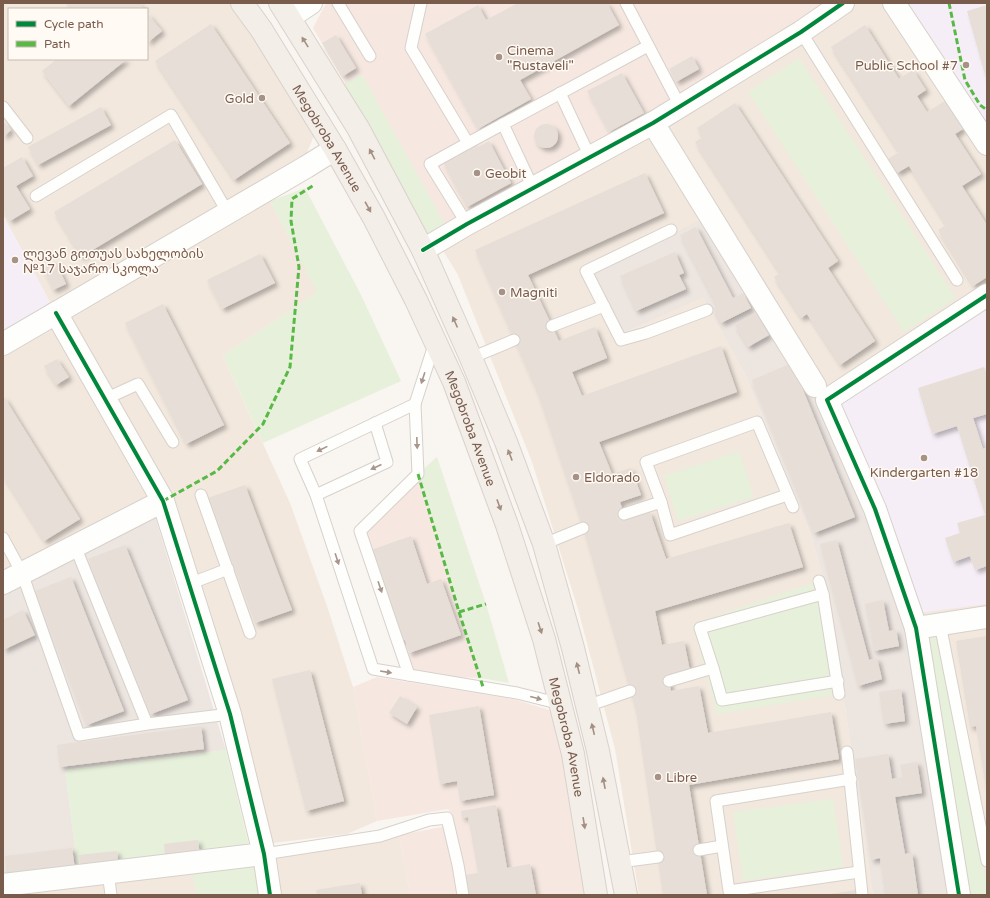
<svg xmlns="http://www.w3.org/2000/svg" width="990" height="898" font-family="'Varela Round','Noto Sans Georgian',sans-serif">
	<defs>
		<filter id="shadow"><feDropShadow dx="3.5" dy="3.5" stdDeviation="2" flood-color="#0004"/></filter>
	</defs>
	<rect width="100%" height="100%" fill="#f9f5f0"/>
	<!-- residential -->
	<g fill="#f2e8de" fill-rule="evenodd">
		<path d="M3,3H234L316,131L303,162L51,304L3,215ZM9,9H147V59H9Z"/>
		<path d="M830,3H905L987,127V895L701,219L623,333L703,296L746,376L810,532L828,593L873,895H639L615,749L578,609L532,462L458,275L436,239Z"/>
		<path d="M270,201L318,292L223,356L290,503L327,606L353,687L377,821L347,834L273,843L221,652L65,319Z"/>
		<path d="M52,329L149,501L3,575V357Z"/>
		<path d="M399,835L410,895H3Z"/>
	</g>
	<!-- commercial -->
	<g fill="#f6e8e1">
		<path d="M327,3H830L648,114L436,239L313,28L325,5Z"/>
		<path d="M418,474L459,612L481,678L409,675L360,531Z"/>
		<path d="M377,677L513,699L552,711L573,802L587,895H410L399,835L442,827L453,818L448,809L377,821L353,687Z"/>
	</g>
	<!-- industrial -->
	<g fill="#ede5e0">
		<path d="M702,219L819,400L868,513L904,624L953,895H873L828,593L810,532L746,376L703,297L623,333L593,274Z"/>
		<path d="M154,513L226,750L65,770L78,872L5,880L3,867V591Z"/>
	</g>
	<!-- education -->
	<g fill="#f6eef6">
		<path d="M905,3H987V127Z"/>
		<path d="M3,215L51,304L3,332Z"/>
		<path d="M987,307V604L918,613L838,405Z"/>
	</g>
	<!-- green -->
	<g fill="#e7f0db">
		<path d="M799,58L956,298L904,332L748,92Z"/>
		<path d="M362,74L447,228L425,240L341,86Z"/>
		<path d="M305,188L361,295L401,381L263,443L223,356L317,292L270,201Z"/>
		<path d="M739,451L754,497L678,521L664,476Z"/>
		<path d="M437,457L486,604L509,683L481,678L459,612L418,474Z"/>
		<path d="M819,581L839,694L717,714L692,624Z"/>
		<path d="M937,634L987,887V895H964L920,636Z"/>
		<path d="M226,750L250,850L78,872L65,770Z"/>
		<path d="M833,799L843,867L743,881L733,812Z"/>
		<path d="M256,864L260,895H196L192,871Z"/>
	</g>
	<!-- building -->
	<g fill="#e6ded7" filter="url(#shadow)">
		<path d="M65,3H139L144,9H70Z"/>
		<path d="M518,3H607L619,25L520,80L531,99L478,129L425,34L478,5L486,20Z"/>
		<path d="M987,5V82L967,11Z"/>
		<path d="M147,13L162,31L147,43Z"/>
		<path d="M211,24L290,143L234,180L155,61Z"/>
		<path d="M865,25L899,79L913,70L926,90L917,96L927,112L945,101L963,129L955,134L981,174L962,186L987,225V277L973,286L938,230L946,225L909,166L897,173L888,159L899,152L831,47Z"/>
		<path d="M336,35L356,68L343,76L322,43Z"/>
		<path d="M692,56L699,69L676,82L669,69Z"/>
		<path d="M57,59H127L69,106L42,71Z"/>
		<path d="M622,73L644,113L609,132L587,91Z"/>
		<path d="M735,103L838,261L828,268L875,341L840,365L807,314L801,318L774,277L780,273L695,142L703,137L697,128Z"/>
		<path d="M101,107L111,125L38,165L28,147Z"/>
		<path d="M3,121L11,130L3,137Z"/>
		<circle cx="546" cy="136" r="12"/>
		<path d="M175,140L202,184L81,257L54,212Z"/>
		<path d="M489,141L511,183L467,207L443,162L476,144L478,147Z"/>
		<path d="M22,157L33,176L16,186L30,209L10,221L3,209V168Z"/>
		<path d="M645,173L664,213L528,275L559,341L595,327L607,358L572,372L582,396L721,346L737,392L599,442L612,474L631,468L641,495L620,502L626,520L650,512L666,559L789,523L803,567L655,611L662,645L684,641L690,671L668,675L671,691L699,686L708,733L831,712L839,759L689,785L707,895H663L636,711L583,528L538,394L475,250Z"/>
		<path d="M696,227L733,298L743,293L751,308L721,323L713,308L717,306L680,235Z"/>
		<path d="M675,252L684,273L679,275L686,289L636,311L620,276Z"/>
		<path d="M260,254L275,283L222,309L207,280Z"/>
		<path d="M56,262L66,284L53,290L43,268Z"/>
		<path d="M163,304L224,425L186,444L125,323Z"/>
		<path d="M756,313L769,335L748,347L735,325Z"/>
		<path d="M57,359L69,377L56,385L44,366Z"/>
		<path d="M792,363L855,517L814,533L752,380Z"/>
		<path d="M984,367L987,375V414L973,418L983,449L987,448V566L975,570L970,556L953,562L945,538L960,533L957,523L985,515L957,426L932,434L918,388Z"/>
		<path d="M3,397H4L80,519L44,541L3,476Z"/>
		<path d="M245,485L292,610L255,623L208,498Z"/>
		<path d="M411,536L427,584L441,579L461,635L409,653L405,640L398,642L371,550Z"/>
		<path d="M837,540L869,660L877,658L882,679L858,686L820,544Z"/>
		<path d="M125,545L188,700L151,714L88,559Z"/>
		<path d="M71,577L124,711L87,725L35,591Z"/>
		<path d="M883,600L889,631L896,630L899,646L874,651L865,604Z"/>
		<path d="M23,610L35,635L3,650V620Z"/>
		<path d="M987,636V788H986L976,726L970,727L956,641Z"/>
		<path d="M310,670L344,801L306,811L272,679Z"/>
		<path d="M901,689L905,721L884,724L879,692Z"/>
		<path d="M400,696L417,707L407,724L389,713Z"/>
		<path d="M479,706L494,795L460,801L457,781L440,784L429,715Z"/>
		<path d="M201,726L204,749L60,767L57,745Z"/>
		<path d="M888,754L892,779L903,777L900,765L917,762L922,793L895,797L905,854L912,853L918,895H885L880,858L871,860L855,759Z"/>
		<path d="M496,805L507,868L530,864L536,895H469L465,875L478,873L468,817L462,818L461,811Z"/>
		<path d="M198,840L200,857L166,861L164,844Z"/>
		<path d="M72,848L75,869L7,877L5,856Z"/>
		<path d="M117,851L119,869L81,874L79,855Z"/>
		<path d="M360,883L362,895H317L316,890Z"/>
		<path d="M856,890L857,895H831V894Z"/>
	</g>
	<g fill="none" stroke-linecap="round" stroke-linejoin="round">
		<!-- lane casing -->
		<g stroke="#d7d1cb" stroke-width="13">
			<g id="lane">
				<path d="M338,3L370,56"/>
				<path d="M421,3L411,48L468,143L648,46"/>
				<path d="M626,3L680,106"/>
				<path d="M801,32L957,280"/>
				<path d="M560,93L590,157"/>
				<path d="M3,107L27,138"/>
				<path d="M503,124L533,188"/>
				<path d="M36,196L171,115L228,213"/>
				<path d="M467,224L430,164L468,143"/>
				<path d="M671,230L586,271L621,340L646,333L707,310"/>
				<path d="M552,326L604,306"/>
				<path d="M435,342L415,404L300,459L316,495L373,669L517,693L561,704"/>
				<path d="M471,358L514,340"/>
				<path d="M105,399L138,384L173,442"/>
				<path d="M201,495L250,633"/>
				<path d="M316,495L387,462L375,423"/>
				<path d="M661,502L670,535L787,495"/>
				<path d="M624,514L661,502L646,462L757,422L793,507"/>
				<path d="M3,538L22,573L79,735L147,724L230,714"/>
				<path d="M544,544L583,528"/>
				<path d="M75,546L147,724"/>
				<path d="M819,581L823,594L839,694"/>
				<path d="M189,584L228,569"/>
				<path d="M940,624L987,861"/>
				<path d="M713,668L722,700L838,681"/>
				<path d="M409,675L360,531L418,474L415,404"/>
				<path d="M669,681L713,668L700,628L823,594"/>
				<path d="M587,706L630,691"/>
				<path d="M847,752L862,894"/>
				<path d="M851,779L716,801L729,891L859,872"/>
				<path d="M699,850L722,846"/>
				<path d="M264,854L380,836L429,820L447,818L458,865L463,895"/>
				<path d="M620,862L658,857"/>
				<path d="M108,872L111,895"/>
			</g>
		</g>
		<!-- street casing -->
		<g stroke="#d7d1cb" stroke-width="24">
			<g id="street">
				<path d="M894,3L987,144"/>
				<path d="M653,123L815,386"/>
				<path d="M423,250L467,224L653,123L801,32L843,3"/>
				<path d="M56,313L163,501L230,714L264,854L270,895"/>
				<path d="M3,344L306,167L335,149"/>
				<path d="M3,583L163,501"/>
				<path d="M916,628L987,617"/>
				<path d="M3,885L264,854"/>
				<path d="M959,895L916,628L875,509L827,400L987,295"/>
			</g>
		</g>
		<!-- secondary casing -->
		<g stroke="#d9d2cb" stroke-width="24">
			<path id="secondary" d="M290,17L311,3"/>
		</g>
		<!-- primary casing -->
		<g stroke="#dad1cc" stroke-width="24">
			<g id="primary">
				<path id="s1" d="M242,3L261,29L335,149L374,218L416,300L454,382L507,525L544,639L573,754L596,895"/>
				<path d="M280,3L358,128L423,250L471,358L506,442L544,544L573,648L598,751L626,895"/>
			</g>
		</g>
		<!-- lane -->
		<use href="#lane" stroke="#fefefd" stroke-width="11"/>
		<!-- street -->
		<use href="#street" stroke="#fefefd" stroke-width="22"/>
		<!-- secondary -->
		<use href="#secondary" stroke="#fefefd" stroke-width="22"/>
		<!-- primary -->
		<use href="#primary" stroke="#f3eee8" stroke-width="22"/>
		<!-- quiet -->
		<g stroke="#58b947" stroke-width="3" stroke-dasharray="6 3" stroke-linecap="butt">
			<path d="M949,3L965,80L980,105L987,110"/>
			<path d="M418,474L459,612L483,687"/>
			<path d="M163,501L217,471L263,424L290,367L299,267L291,221L292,199L314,185"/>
			<path d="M459,612L486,604"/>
		</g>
		<!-- cycleway casing -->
		<g stroke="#fffaf3" stroke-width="6">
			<g id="cycleway">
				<path d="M423,250L467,224L653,123L801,32L843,3"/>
				<path d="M56,313L163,501L230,714L264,854L270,895"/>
				<path d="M959,895L916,628L875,509L827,400L987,295"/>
			</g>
		</g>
		<!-- cycleway -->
		<use href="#cycleway" stroke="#00873e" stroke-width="4"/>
	</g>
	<!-- one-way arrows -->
	<defs><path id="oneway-solid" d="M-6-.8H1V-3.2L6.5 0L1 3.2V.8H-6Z"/></defs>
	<g fill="#a48f83">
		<use href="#oneway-solid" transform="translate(305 42) rotate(-122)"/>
		<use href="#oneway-solid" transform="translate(372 154) rotate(-118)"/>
		<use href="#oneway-solid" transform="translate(368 207) rotate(61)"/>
		<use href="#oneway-solid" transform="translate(455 322) rotate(-114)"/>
		<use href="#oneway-solid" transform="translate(510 455) rotate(-111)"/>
		<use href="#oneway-solid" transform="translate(499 505) rotate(70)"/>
		<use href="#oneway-solid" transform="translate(540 628) rotate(72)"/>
		<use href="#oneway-solid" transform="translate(578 668) rotate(-104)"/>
		<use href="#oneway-solid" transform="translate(593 729) rotate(-103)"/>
		<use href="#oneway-solid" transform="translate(604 783) rotate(-101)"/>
		<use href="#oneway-solid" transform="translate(584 823) rotate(81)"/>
	</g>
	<g fill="#a8958b">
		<use href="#oneway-solid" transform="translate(423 378) rotate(108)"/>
		<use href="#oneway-solid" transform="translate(417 443) rotate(88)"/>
		<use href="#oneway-solid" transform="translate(322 449) rotate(154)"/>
		<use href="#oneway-solid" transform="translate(376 467) rotate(155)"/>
		<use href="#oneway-solid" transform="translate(337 559) rotate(72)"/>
		<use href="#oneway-solid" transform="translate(380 587) rotate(71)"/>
		<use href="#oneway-solid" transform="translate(386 672) rotate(9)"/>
		<use href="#oneway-solid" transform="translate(536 698) rotate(15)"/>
	</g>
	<!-- markers -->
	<g fill="#a69286" stroke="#fffaf3" stroke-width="1.5">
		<circle cx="499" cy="57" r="4"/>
		<circle cx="966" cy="65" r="4"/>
		<circle cx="262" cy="98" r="4"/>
		<circle cx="477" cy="173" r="4"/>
		<circle cx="15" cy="260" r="4"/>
		<circle cx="502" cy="292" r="4"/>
		<circle cx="924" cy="458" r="4"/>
		<circle cx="576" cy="477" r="4"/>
		<circle cx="658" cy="777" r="4"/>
	</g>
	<g text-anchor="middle" stroke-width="3" stroke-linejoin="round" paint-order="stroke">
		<!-- poi labels -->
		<g font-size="13" fill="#7a5c4d" stroke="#fffaf3" text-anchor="start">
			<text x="507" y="55">Cinema<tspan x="507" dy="15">"Rustaveli"</tspan></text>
			<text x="958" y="70" text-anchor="end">Public School #7</text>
			<text x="254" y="103" text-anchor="end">Gold</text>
			<text x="485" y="178">Geobit</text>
			<text x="23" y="258">ლევან გოთუას სახელობის<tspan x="23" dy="15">№17 საჯარო სკოლა</tspan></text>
			<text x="510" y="297">Magniti</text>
			<text x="924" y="477" text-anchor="middle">Kindergarten #18</text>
			<text x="584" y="482">Eldorado</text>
			<text x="666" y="782">Libre</text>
		</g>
		<!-- street labels -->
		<g font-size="13" fill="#7a5c4d" stroke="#fffaf3">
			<text dy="5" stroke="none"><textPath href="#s1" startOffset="160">Megobroba Avenue</textPath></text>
			<text dy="5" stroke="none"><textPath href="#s1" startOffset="484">Megobroba Avenue</textPath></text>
			<text dy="5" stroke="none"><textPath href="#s1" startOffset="808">Megobroba Avenue</textPath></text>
		</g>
	</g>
	<!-- border -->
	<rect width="990" height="898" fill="none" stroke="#7a5c4d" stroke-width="8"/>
	<!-- legend -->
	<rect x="8" y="8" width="140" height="52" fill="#fffaf3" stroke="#cabbb1"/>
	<rect x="16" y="21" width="20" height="6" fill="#00873e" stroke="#cabbb1"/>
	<text x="44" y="28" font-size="12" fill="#7a5c4d">Cycle path</text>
	<rect x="16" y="41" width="20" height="6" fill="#58b947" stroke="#cabbb1"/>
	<text x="44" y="48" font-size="12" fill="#7a5c4d">Path</text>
</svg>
